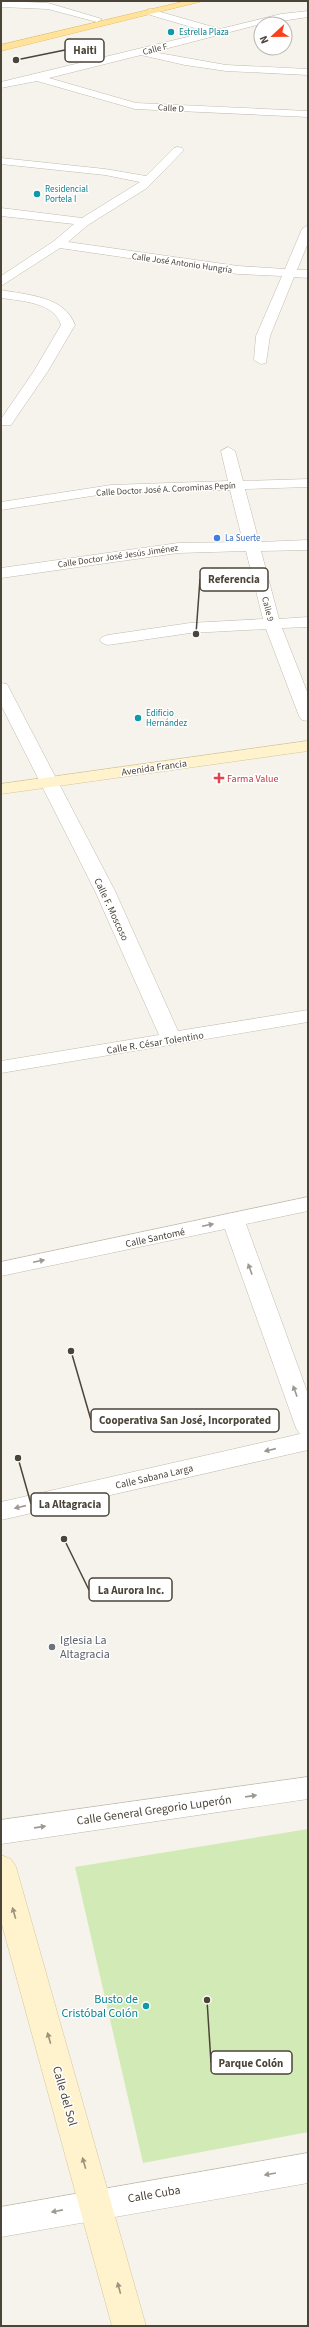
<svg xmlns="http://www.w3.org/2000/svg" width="309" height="2327" font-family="'Source Sans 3',sans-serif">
	<rect width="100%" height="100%" fill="#f6f3ec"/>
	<!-- green -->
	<path fill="#d2eab5" d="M308,1829V2132L143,2163L75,1867Z"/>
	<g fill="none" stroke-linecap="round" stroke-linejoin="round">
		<!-- minor casing -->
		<g stroke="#c2bbae" stroke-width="1">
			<g id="minor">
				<path d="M1,1L48,3L102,19L97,22L48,9L1,7Z"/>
				<path d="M150,9L220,29L281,14L308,11V17L261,24L153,52L226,65L308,69V75L226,71L185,65L141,55L49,78L136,103L308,111V117L135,109L37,81L1,88V82L208,32L147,14V10Z"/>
				<path d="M178,147L182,148L184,150L182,152L147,188L88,225L68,242L238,266L285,269L302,229L308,225V243L297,270H308V278L294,277L270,336L266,363L261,364L254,360L256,336L282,276L238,274L60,248L1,286V276L54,241L74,224L1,216V208L82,218L140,182L105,175L1,164V158L105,169L146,176L174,148Z"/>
				<path d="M1,290C27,295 65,296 75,325L48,371L11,425H1V419L34,371L61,325C54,302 21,301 1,298Z"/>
				<path d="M228,447L235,451L243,481L308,479V487L245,489L259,542L308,540V550L261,551L279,619L308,617V627L282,628L308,694V721L302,720L299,716L266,629L190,633L108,645L102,643L100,640L102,637L108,635L190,623L263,619L246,551L178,553L1,578V568L178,543L243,542L230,490L111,493L1,510V502L111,485L228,481L221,451Z"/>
				<path d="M1,683L7,684L9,688L115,891L178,1031L308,1010V1022L1,1073V1061L159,1035L95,891L1,705Z"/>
				<path d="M308,1197V1211L246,1224L308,1394V1450L1,1520V1502L300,1434L296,1428L225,1229L1,1276V1262Z"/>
				<path d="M308,1777V1799L1,1844V1820Z"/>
				<path d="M308,2153V2183L1,2237V2207Z"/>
			</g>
		</g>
		<!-- secondary casing -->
		<g stroke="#d6c79b" stroke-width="1">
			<g id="secondary">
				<path d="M308,741V751L1,794V784Z"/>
				<path d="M1,1855L11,1859L16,1867L146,2326H112L1,1921Z"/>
			</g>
		</g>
		<!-- primary casing -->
		<g stroke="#e6c16a" stroke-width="1">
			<path id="primary" d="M186,1H203L1,51V45Z"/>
		</g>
		<!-- minor -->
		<use href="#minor" fill="#fff" fill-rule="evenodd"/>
		<!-- secondary -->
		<use href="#secondary" fill="#fff3cd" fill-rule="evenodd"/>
		<!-- primary -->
		<use href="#primary" fill="#ffe39c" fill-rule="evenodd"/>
	</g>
	<!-- one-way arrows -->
	<defs><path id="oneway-solid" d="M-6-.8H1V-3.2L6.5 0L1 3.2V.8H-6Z"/></defs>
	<g fill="#9c9892">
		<use href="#oneway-solid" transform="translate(208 1225) rotate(-12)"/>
		<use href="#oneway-solid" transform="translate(39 1261) rotate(-12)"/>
		<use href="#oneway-solid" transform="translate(250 1269) rotate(-110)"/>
		<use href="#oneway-solid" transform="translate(295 1391) rotate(-110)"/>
		<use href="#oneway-solid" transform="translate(270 1450) rotate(167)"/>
		<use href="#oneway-solid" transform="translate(20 1507) rotate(167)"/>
		<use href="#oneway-solid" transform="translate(251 1796) rotate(-8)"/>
		<use href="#oneway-solid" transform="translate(40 1827) rotate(-8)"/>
		<use href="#oneway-solid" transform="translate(270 2174) rotate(170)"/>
		<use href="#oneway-solid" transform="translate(57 2211) rotate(169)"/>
	</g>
	<g fill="#9c937c">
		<use href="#oneway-solid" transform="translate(14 1913) rotate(-106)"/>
		<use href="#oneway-solid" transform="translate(49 2038) rotate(-106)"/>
		<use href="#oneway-solid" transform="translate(84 2163) rotate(-106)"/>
		<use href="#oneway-solid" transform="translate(119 2288) rotate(-105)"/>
	</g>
	<!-- markers -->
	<g fill="#0f9aa8" stroke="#fff" stroke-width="1.5">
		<circle cx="171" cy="32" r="4"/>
		<circle cx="37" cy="194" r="4"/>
		<circle cx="138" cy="718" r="4"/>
		<circle cx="146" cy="2006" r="4"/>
	</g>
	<circle fill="#3f7fe0" stroke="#fff" stroke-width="1.5" cx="217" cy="538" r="4"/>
	<path fill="#e0444e" stroke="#fff" stroke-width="1.5" d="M217 772h4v4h4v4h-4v4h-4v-4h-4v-4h4z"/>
	<circle fill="#6b7280" stroke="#fff" stroke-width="1.5" cx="52" cy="1647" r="4"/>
	<g text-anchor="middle" stroke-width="3" stroke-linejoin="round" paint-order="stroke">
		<!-- far-culture labels -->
		<g font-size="9" fill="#0d838f" stroke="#fff" text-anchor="start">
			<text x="179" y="35">Estrella Plaza</text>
			<text x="45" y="192">Residencial<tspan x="45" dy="10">Portela I</tspan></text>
			<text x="146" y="716">Edificio<tspan x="146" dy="10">Hernández</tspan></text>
		</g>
		<!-- far-street labels -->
		<g font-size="9" fill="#4b4439" stroke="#fff">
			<text transform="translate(155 49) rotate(-14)" y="3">Calle F</text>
			<text transform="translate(171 108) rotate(3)" y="3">Calle D</text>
			<text transform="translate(182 263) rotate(8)" y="3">Calle José Antonio Hungría</text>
			<text transform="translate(166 489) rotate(-3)" y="3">Calle Doctor José A. Corominas Pepín</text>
			<text transform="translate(118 556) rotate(-8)" y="3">Calle Doctor José Jesús Jiménez</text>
			<text transform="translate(268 609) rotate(76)" y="3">Calle 9</text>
		</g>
		<!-- far-shop labels -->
		<g font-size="9" fill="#366cbe" stroke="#fff" text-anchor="start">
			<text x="225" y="541">La Suerte</text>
		</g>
		<!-- street labels -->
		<g font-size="10" fill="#4b4439" stroke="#fff">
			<text transform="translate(154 767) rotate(-8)" y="4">Avenida Francia</text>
			<text transform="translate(112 909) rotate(65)" y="4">Calle F. Moscoso</text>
			<text transform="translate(155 1042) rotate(-9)" y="4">Calle R. César Tolentino</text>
			<text transform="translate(155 1237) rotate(-12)" y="4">Calle Santomé</text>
			<text transform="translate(154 1476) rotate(-13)" y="4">Calle Sabana Larga</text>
		</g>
		<!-- health labels -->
		<g font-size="10" fill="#be3a42" stroke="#fff" text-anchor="start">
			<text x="227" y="782">Farma Value</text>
		</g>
		<!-- near-worship labels -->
		<g font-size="12" fill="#5b616d" stroke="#fff" text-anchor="start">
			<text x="60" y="1644">Iglesia La<tspan x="60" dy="14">Altagracia</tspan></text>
		</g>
		<!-- near-street labels -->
		<g font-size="12" fill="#4b4439" stroke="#fff">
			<text transform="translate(154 1810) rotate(-8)" y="4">Calle General Gregorio Luperón</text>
			<text transform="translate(65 2096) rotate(74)" y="4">Calle del Sol</text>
			<text transform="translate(154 2194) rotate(-10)" y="4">Calle Cuba</text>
		</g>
		<!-- near-culture labels -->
		<g font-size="12" fill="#0d838f" stroke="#fff" text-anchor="end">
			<text x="138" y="2003">Busto de<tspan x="138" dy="14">Cristóbal Colón</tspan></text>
		</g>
	</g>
	<!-- callouts -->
	<path fill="none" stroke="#4b4439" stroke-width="1.5" d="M16 60L65 50M196 634L200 579M71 1351L91 1420M18 1458L31 1504M64 1539L89 1590M207 2000L211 2063"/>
	<g fill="#4b4439" stroke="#fff" stroke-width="1.5">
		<circle cx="16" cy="60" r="4"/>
		<circle cx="196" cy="634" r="4"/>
		<circle cx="71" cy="1351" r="4"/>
		<circle cx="18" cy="1458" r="4"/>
		<circle cx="64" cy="1539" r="4"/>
		<circle cx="207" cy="2000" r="4"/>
	</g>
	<g fill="#fff" stroke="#4b4439" stroke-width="1.5">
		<rect x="65" y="39" width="39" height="23" rx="4"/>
		<rect x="200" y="568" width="68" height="23" rx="4"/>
		<rect x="91" y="1409" width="188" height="23" rx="4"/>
		<rect x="31" y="1493" width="78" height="23" rx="4"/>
		<rect x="89" y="1578" width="83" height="23" rx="4"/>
		<rect x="211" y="2051" width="81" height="23" rx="4"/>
	</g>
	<g font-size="11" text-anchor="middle" font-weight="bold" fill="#4b4439">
		<text x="85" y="54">Haiti</text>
		<text x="234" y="583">Referencia</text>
		<text x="185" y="1424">Cooperativa San José, Incorporated</text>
		<text x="70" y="1508">La Altagracia</text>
		<text x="131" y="1594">La Aurora Inc.</text>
		<text x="251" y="2067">Parque Colón</text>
	</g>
	<!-- border -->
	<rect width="309" height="2327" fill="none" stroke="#4b4439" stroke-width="4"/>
	<!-- north arrow -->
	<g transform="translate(273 36) rotate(248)"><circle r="19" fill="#ffffff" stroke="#b7b4b0"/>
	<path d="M0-3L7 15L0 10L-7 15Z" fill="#fc3f1d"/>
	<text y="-6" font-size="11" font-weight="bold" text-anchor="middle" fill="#4b4439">N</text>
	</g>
</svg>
